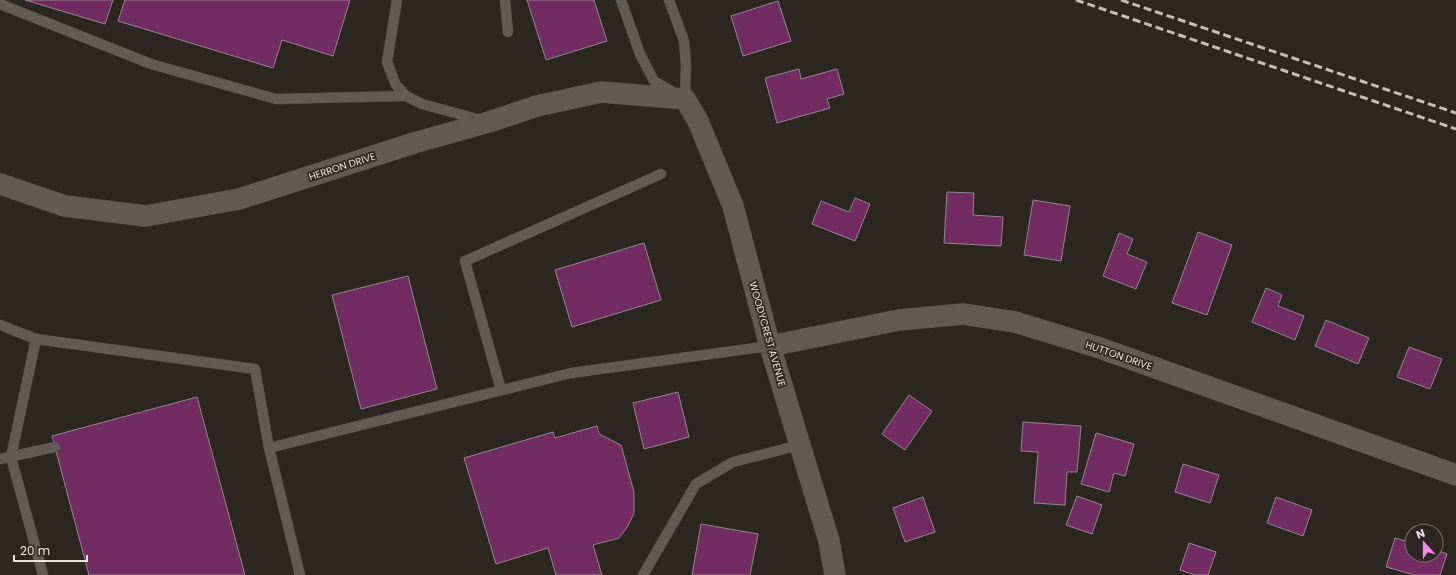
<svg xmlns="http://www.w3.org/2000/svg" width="1456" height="575" font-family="Poppins,sans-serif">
	<rect width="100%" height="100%" fill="#2d2722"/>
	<!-- building -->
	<g fill="#722c62" stroke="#90888d">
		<path d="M25,0H113L105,24Z"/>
		<path d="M125,0H350L333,56L282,40L273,68L118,21Z"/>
		<path d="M527,0H594L607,41L546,60Z"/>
		<path d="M778,1L791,41L743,56L731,16Z"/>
		<path d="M799,69L801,79L837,69L844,94L827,99L830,108L777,123L765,78Z"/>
		<path d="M947,192L974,193L973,215L1003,217L1001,246L944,243Z"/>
		<path d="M855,198L870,204L855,241L812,224L821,201L849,212Z"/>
		<path d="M1033,200L1070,206L1061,261L1024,255Z"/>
		<path d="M1198,232L1232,245L1207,315L1172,303Z"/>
		<path d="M1119,233L1133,239L1127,254L1147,262L1136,289L1103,276Z"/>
		<path d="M644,243L661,300L572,327L555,270Z"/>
		<path d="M408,276L437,389L361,409L332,295Z"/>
		<path d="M1266,288L1282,295L1278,306L1304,316L1295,340L1252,322Z"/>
		<path d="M1326,320L1369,338L1358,364L1315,346Z"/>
		<path d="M1409,347L1442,359L1430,389L1397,377Z"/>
		<path d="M678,392L689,437L644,449L633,403Z"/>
		<path d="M909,395L932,411L905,450L882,434Z"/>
		<path d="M197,397L245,575H89L52,436Z"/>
		<path d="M1023,422L1081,426L1077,472H1067L1065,505L1034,503L1038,452L1021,451Z"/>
		<path d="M597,426L599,434L621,445L634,492V513L628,526L619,538L593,545L602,575H556L548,548L496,564L464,458L553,432L555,438Z"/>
		<path d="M1096,433L1134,444L1125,476L1114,473L1109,492L1081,484Z"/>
		<path d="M1183,464L1219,475L1210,503L1175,492Z"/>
		<path d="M1077,496L1102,505L1092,534L1066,525Z"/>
		<path d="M923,497L935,532L905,542L893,508Z"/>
		<path d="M1276,497L1312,510L1303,536L1267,523Z"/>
		<path d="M701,524L758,534L750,575H692Z"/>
		<path d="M1395,538L1412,543V555H1436V550L1447,554L1440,575H1415L1386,567Z"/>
		<path d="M1189,543L1216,552L1208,575H1195L1180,570Z"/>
	</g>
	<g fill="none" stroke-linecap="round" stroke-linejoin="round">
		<!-- lane casing -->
		<g stroke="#484340" stroke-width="11">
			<g id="lane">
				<path d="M397,0L387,62L396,85L406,96L422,104L481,120"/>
				<path d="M505,0L508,32"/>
				<path d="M621,0L640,54L654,81L685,99L686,64L684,41L669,0"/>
				<path d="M0,4L151,64L276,99L406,96"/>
				<path d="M0,325L36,339L11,457L43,575"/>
				<path d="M36,339L255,369L269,448"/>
				<path d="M501,390L465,261L661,174"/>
				<path d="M0,459L55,447"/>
				<path d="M300,575L269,448L571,373L770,346"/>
				<path d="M643,575L696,484L733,462L800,445"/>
			</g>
		</g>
		<!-- street casing -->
		<g stroke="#484340" stroke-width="22">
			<g id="street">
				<path d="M0,184L65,206L146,216L239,199L414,143L489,122L537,106L601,92L685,99L698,121L733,206L770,346L829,541L835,575"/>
				<path d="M770,346L899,320L963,314L1015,322L1097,347L1456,475"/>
			</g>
		</g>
		<!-- lane -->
		<use href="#lane" stroke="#615b55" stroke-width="10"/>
		<!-- street -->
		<use href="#street" stroke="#615b55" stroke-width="21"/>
		<!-- rail -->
		<g stroke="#c2beba" stroke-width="3" stroke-dasharray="8 4" stroke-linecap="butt">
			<path d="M1076,0L1456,129"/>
			<path d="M1121,0L1456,113"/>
		</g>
	</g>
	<g text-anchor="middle" stroke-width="3.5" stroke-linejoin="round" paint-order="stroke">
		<!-- street labels -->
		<g font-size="10" fill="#eae6e3" stroke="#2d2722">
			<text transform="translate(342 166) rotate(-18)" y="4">HERRON DRIVE</text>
			<text transform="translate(768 334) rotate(74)" y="4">WOODYCREST AVENUE</text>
			<text transform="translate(1119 355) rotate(19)" y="4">HUTTON DRIVE</text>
		</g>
	</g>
	<!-- north arrow -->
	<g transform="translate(1424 543) rotate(339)"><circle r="19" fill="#2d2722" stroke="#79736f"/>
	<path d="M0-3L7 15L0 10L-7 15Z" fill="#f888ea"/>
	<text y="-6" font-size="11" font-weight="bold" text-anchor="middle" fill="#eae6e3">N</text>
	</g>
	<!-- scale -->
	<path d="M14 555v6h73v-6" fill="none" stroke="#eae6e3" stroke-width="2"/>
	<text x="20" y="555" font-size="12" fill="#eae6e3" stroke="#2d2722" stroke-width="3" paint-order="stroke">20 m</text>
</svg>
